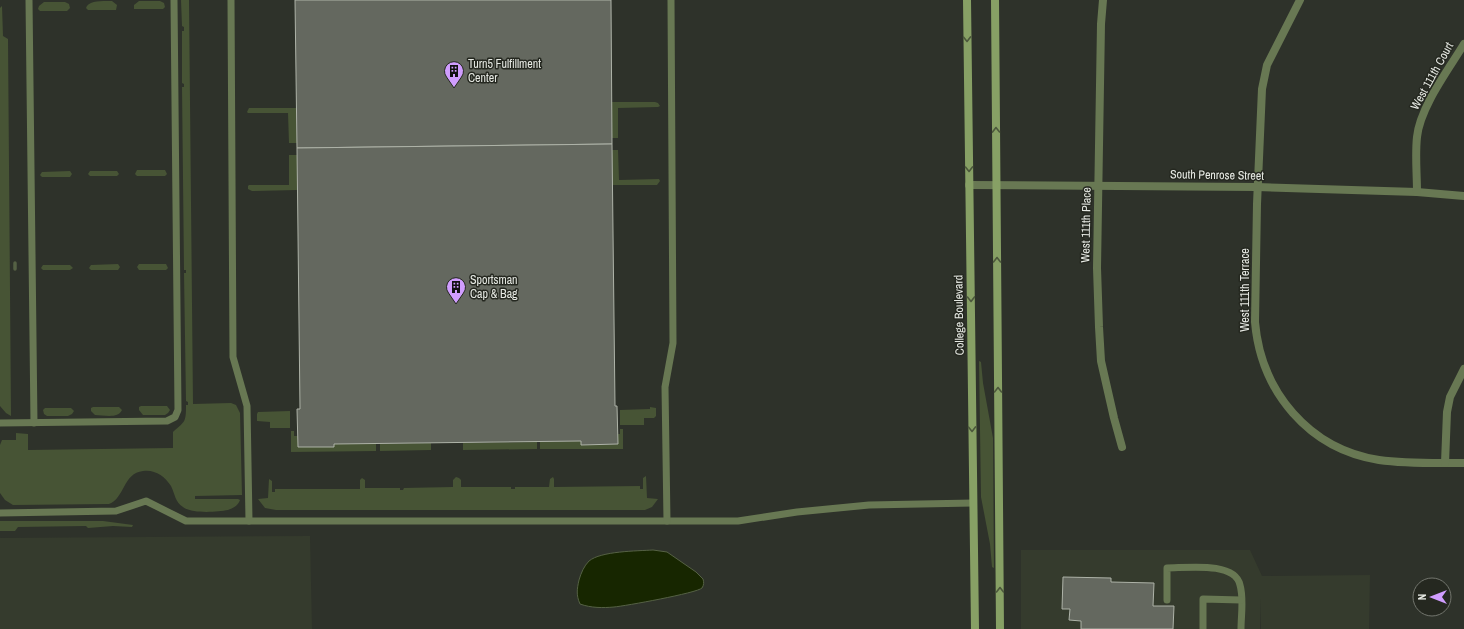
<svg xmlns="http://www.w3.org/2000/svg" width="1464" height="629" font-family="'Archivo Narrow',sans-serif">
	<rect width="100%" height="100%" fill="#2e322a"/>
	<!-- built -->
	<g fill="#353b2d">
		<path d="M310,536L312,629H0V538Z"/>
		<path d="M1021,550H1250L1262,576L1370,575L1369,629H1261V598L1260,629H1021Z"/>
	</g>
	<!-- green -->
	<g fill="#475435">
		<path d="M181,0H189L193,404L231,403L236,405L240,413L242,495L195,496V499H238L240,500C238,506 233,508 228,510C217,512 192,514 183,507C175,502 175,494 171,486C165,476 154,469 143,471C123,473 125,498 109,504L13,505L5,500L0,493V445L2,440H16V433L28,434V450L173,448V432C185,421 186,423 186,405H188V402L186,401L184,273H186V270H184L182,87H184V84L182,83V31H184V27L182,26Z"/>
		<path d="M112,1L117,5L116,10H88L86,8C88,0 104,1 112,1Z"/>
		<path d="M139,1H160L164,3L165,7L163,9H134V5Z"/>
		<path d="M44,2H65L69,4L70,8L67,11H40L38,9L39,6Z"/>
		<path d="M2,6L3,36L8,39L11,416L6,413L0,406V8Z"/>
		<path d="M611,102H655L658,103L660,106L658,107L618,108V138H612Z"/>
		<path d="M249,108H296L297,143H289L288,113H248L247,112Z"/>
		<path d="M612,150H618L619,180L659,179L660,181L657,185H612Z"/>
		<path d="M289,155H297V190L252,191L248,189V186L249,185H289Z"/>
		<path d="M137,170H165L167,174L165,176H137L135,174Z"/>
		<path d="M70,171L72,174L70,177H42L40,175L42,172Z"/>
		<path d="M90,171H117L119,174L117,176H90L88,174Z"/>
		<path d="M118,264L120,267L118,270H91L89,268L91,265Z"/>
		<path d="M139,264H166L168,268L166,270H139L137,267Z"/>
		<path d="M43,265H70L73,268L70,270H43L41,268Z"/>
		<path d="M979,361L981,362L983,383L993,438L994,568L992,567L990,544L981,497Z"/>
		<path d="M141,406H167L170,410L168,413L165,415H143L139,410V407Z"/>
		<path d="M93,407H119L122,410C118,419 104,415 95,415L91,411V408Z"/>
		<path d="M650,407L656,408V416L654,418H644V425H620V410L650,409Z"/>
		<path d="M45,408H71L74,411L72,414L68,416H47L44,414L43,410Z"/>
		<path d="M290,411V428H270V422L257,421V414L258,412Z"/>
		<path d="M620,429H623V449H540V442L581,441V445L618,444V434H620Z"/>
		<path d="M291,431H294V436H298V447H334V444H376V451L291,452Z"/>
		<path d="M537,442V449L463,450V443Z"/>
		<path d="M431,443V450L380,451V444Z"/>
		<path d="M646,476L647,498L658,499L652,507L645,510H276L265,508L258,499L268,498L269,479L272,481V492H275V489H360V480L362,478L365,480V488H400V490H403L404,488L453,487V480L456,477L459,478L461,480V487H511V489H515V487H549L550,479L553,477L554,479V487L640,486V489H643V478Z"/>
		<path d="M0,521H103L133,525L132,527L113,526L88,528L86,526L18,527L15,531H0Z"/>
	</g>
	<!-- water -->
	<path fill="#172600" stroke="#556144" d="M653,550L667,552L696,572L703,579C704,582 704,585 702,588C697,593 625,606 614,607C603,608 591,608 580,604C576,595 577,589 579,580C581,573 584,566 589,561C601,551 637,551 653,550Z"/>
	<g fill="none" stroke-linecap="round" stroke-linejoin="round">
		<!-- stream -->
		<path stroke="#556144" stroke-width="3.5" d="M15,263V269"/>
	</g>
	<!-- building -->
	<g fill="#64685f" stroke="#aeb3a8">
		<path d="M295,0H611L612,144L297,148Z"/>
		<path d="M612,144L615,406H617L618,444L581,445V441L334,444V447H298L297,409H300L297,148Z"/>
		<path d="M1063,577L1111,578V582L1154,583L1153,606H1174L1173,629H1081V621L1069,620L1070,609H1062Z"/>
	</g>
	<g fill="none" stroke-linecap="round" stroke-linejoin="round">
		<!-- service -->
		<g stroke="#687853" stroke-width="7">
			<path d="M29,0L34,423"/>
			<path d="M231,0L233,357L247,406L249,521"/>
			<path d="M0,423L167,421L175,417L178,410L174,0"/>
			<path d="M0,513L116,511L146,501L186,521H738L797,512L869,505L973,503"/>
			<path d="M667,521L665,387L673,343L671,0"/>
			<path d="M1167,600V568C1186,568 1235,561 1240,585C1244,599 1241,615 1241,629"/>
			<path d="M1203,629V599L1241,600"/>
		</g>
		<!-- minor -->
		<g stroke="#687853" stroke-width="8">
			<path d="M1103,0L1101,24L1097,268L1099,327L1101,361L1114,418L1122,447"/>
			<path d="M1300,0L1267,65L1262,89L1257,204L1255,322C1261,392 1309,449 1379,460C1407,464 1436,463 1464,463"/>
			<path d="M969,185L1257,187L1417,192L1464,196"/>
			<path d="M1417,192C1417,174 1415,155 1417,137C1420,107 1449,69 1464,44"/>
			<path d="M1445,463L1447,412L1450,397L1464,369"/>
		</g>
		<!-- secondary -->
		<g stroke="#87a065" stroke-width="8">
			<path d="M967,0L975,629"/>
			<path d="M995,0L1000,629"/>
		</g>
	</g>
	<!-- one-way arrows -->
	<defs><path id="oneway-chevron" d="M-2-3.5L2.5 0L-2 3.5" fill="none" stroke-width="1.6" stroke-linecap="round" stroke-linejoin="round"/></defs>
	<g stroke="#4c583c">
		<use href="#oneway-chevron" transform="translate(967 39) rotate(89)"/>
		<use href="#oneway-chevron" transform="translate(996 130) rotate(-91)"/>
		<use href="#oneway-chevron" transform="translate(969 169) rotate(89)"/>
		<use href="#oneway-chevron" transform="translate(997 260) rotate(-90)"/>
		<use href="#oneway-chevron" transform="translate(971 299) rotate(89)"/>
		<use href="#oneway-chevron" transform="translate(998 390) rotate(-90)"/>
		<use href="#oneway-chevron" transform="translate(972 429) rotate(89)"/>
		<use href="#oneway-chevron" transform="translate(1000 590) rotate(-90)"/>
	</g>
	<!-- icons -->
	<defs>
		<g id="building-pin" transform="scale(1)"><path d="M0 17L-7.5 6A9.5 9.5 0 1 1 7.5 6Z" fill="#d09dfe" stroke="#252820"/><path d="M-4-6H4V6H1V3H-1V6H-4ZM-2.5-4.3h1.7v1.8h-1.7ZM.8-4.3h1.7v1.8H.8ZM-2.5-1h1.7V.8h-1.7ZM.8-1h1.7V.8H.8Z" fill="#111"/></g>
	</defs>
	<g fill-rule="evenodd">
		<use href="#building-pin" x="454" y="71"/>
		<use href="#building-pin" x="456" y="287"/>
	</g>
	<g text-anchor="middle" stroke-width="3" stroke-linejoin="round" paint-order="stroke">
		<!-- poi labels -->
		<g font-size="12" fill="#e7eae4" stroke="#252820" text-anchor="start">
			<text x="468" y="68">Turn5 Fulfillment<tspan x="468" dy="14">Center</tspan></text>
			<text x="470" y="284">Sportsman<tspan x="470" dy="14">Cap &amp; Bag</tspan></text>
		</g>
		<!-- street labels -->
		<g font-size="12" fill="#e7eae4" stroke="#252820">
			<text transform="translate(1432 76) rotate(-61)" y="4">West 111th Court</text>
			<text transform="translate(1217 175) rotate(1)" y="4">South Penrose Street</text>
			<text transform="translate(1086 225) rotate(-89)" y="4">West 111th Place</text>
			<text transform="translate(1245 290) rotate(-90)" y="4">West 111th Terrace</text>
			<text transform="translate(959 315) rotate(-91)" y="4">College Boulevard</text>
		</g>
	</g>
	<!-- north arrow -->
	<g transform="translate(1432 597) rotate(270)"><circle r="19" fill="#252820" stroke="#73766e"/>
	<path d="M0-3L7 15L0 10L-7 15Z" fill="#d09dfe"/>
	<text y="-6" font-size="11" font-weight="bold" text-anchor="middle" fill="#e7eae4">N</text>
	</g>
</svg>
